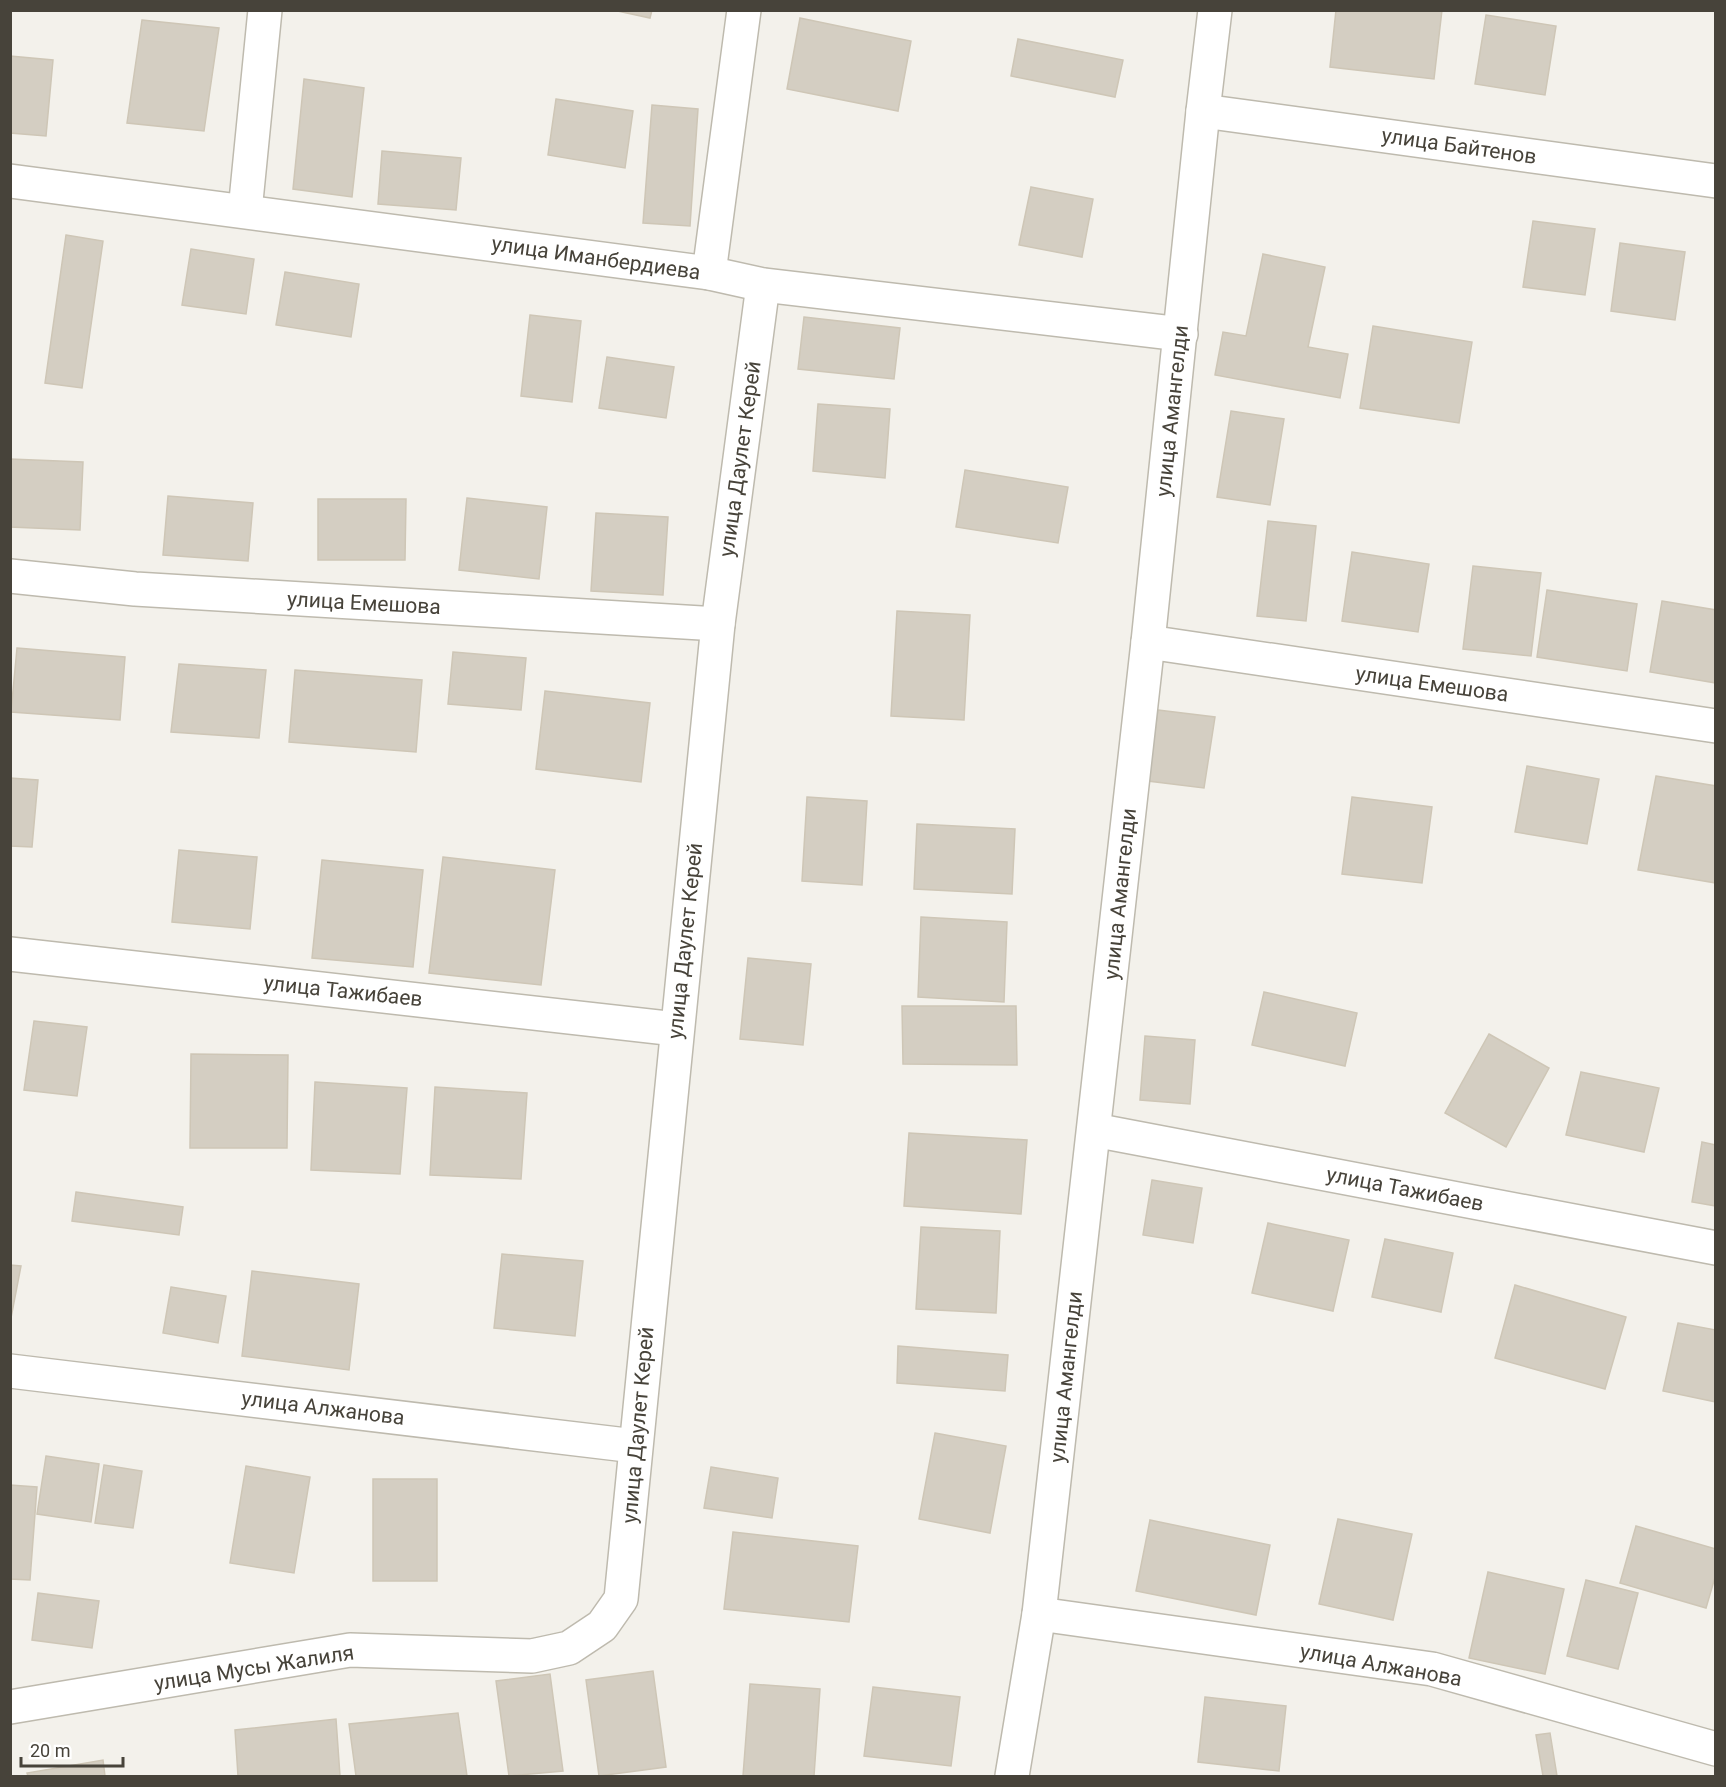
<svg xmlns="http://www.w3.org/2000/svg" width="1726" height="1787" font-family="Roboto,sans-serif">
	<rect width="100%" height="100%" fill="#f3f1eb"/>
	<!-- building -->
	<g fill="#d4cec2" stroke="#cec6b6" stroke-width="1.5">
		<path d="M613,10H652L650,18Z"/>
		<path d="M1336,10H1442L1434,79L1330,67Z"/>
		<path d="M1486,15L1556,26L1545,95L1475,84Z"/>
		<path d="M800,18L911,41L898,111L787,89Z"/>
		<path d="M142,20L219,28L204,131L127,123Z"/>
		<path d="M1018,39L1123,60L1115,97L1011,76Z"/>
		<path d="M10,56L53,60L46,136L10,133Z"/>
		<path d="M304,79L364,88L352,197L293,189Z"/>
		<path d="M556,99L633,111L625,168L548,155Z"/>
		<path d="M652,105L698,109L690,226L643,223Z"/>
		<path d="M382,151L461,158L456,210L378,204Z"/>
		<path d="M1031,187L1093,199L1082,257L1019,245Z"/>
		<path d="M1533,221L1595,229L1585,295L1523,287Z"/>
		<path d="M66,235L103,241L82,388L45,383Z"/>
		<path d="M1620,243L1685,252L1675,320L1611,311Z"/>
		<path d="M191,249L254,259L246,314L182,305Z"/>
		<path d="M1263,254L1325,267L1308,347L1348,354L1340,398L1215,375L1223,332L1246,336Z"/>
		<path d="M285,272L359,284L351,337L276,325Z"/>
		<path d="M530,315L581,321L572,402L521,396Z"/>
		<path d="M804,317L900,328L894,379L798,369Z"/>
		<path d="M1373,326L1472,342L1459,423L1360,408Z"/>
		<path d="M607,357L674,367L666,418L599,408Z"/>
		<path d="M818,404L890,409L885,478L813,471Z"/>
		<path d="M1231,411L1284,419L1270,505L1217,497Z"/>
		<path d="M10,459L83,462L80,530L10,527Z"/>
		<path d="M965,470L1068,487L1058,543L956,527Z"/>
		<path d="M168,496L253,503L248,561L163,555Z"/>
		<path d="M467,498L547,507L539,579L459,570Z"/>
		<path d="M318,499H406L405,560H318Z"/>
		<path d="M596,513L668,517L663,595L591,591Z"/>
		<path d="M1268,521L1316,526L1306,621L1257,616Z"/>
		<path d="M1352,552L1429,564L1418,632L1342,621Z"/>
		<path d="M1473,566L1541,573L1531,656L1463,649Z"/>
		<path d="M1547,590L1637,604L1627,671L1537,657Z"/>
		<path d="M1662,601L1716,610V683L1650,672Z"/>
		<path d="M897,611L970,615L964,720L891,716Z"/>
		<path d="M17,648L125,657L120,720L11,712Z"/>
		<path d="M453,652L526,658L521,710L448,704Z"/>
		<path d="M179,664L266,670L259,738L171,732Z"/>
		<path d="M295,670L422,680L416,752L289,742Z"/>
		<path d="M545,691L650,703L641,782L536,769Z"/>
		<path d="M1158,710L1215,717L1204,788L1148,781Z"/>
		<path d="M1527,766L1599,779L1587,844L1515,832Z"/>
		<path d="M1656,776L1716,786V883L1638,870Z"/>
		<path d="M10,778L38,780L32,847L10,846Z"/>
		<path d="M807,797L867,801L862,885L802,881Z"/>
		<path d="M1352,797L1432,807L1422,883L1342,874Z"/>
		<path d="M917,824L1015,829L1012,894L914,889Z"/>
		<path d="M179,850L257,857L250,929L172,922Z"/>
		<path d="M443,857L555,870L541,985L429,973Z"/>
		<path d="M322,860L423,870L413,967L312,958Z"/>
		<path d="M921,917L1007,922L1004,1002L918,997Z"/>
		<path d="M748,958L811,964L803,1045L740,1039Z"/>
		<path d="M1264,992L1357,1013L1345,1066L1252,1045Z"/>
		<path d="M902,1006H1016L1017,1065L903,1064Z"/>
		<path d="M34,1021L87,1027L77,1096L24,1090Z"/>
		<path d="M1489,1034L1549,1068L1506,1147L1445,1113Z"/>
		<path d="M1145,1036L1195,1040L1190,1104L1140,1100Z"/>
		<path d="M191,1054L288,1055L287,1148H190Z"/>
		<path d="M1581,1072L1659,1088L1644,1152L1566,1135Z"/>
		<path d="M315,1082L407,1088L400,1174L311,1170Z"/>
		<path d="M435,1087L527,1093L521,1179L430,1175Z"/>
		<path d="M909,1133L1027,1140L1021,1214L904,1206Z"/>
		<path d="M1702,1142L1716,1145V1206L1692,1202Z"/>
		<path d="M1152,1180L1202,1188L1193,1243L1143,1235Z"/>
		<path d="M76,1192L183,1207L179,1235L72,1221Z"/>
		<path d="M1268,1223L1349,1240L1333,1311L1252,1293Z"/>
		<path d="M921,1227L1000,1231L996,1313L916,1309Z"/>
		<path d="M1385,1239L1453,1253L1441,1312L1372,1297Z"/>
		<path d="M502,1254L583,1261L575,1336L494,1328Z"/>
		<path d="M10,1265L21,1266L10,1323Z"/>
		<path d="M252,1271L359,1284L349,1370L242,1356Z"/>
		<path d="M1515,1285L1626,1317L1605,1389L1495,1358Z"/>
		<path d="M171,1287L226,1296L218,1343L163,1333Z"/>
		<path d="M1678,1323L1716,1330V1402L1663,1391Z"/>
		<path d="M898,1346L1008,1355L1005,1391L897,1383Z"/>
		<path d="M935,1433L1006,1446L990,1533L919,1519Z"/>
		<path d="M46,1456L99,1464L91,1522L37,1514Z"/>
		<path d="M104,1465L142,1471L133,1528L95,1523Z"/>
		<path d="M246,1466L310,1477L294,1573L230,1563Z"/>
		<path d="M711,1467L778,1478L772,1518L704,1508Z"/>
		<rect x="373" y="1479" width="64" height="102"/>
		<path d="M10,1485L37,1487L30,1580L10,1579Z"/>
		<path d="M1338,1519L1412,1534L1393,1620L1319,1604Z"/>
		<path d="M1150,1520L1270,1545L1256,1615L1136,1591Z"/>
		<path d="M1636,1526L1716,1549V1574L1706,1608L1620,1583Z"/>
		<path d="M733,1532L858,1546L849,1622L724,1609Z"/>
		<path d="M1488,1572L1564,1589L1545,1674L1469,1658Z"/>
		<path d="M1586,1580L1638,1593L1618,1669L1567,1656Z"/>
		<path d="M38,1593L99,1601L92,1648L32,1640Z"/>
		<path d="M653,1671L666,1767L599,1776L586,1680Z"/>
		<path d="M550,1674L563,1771L509,1776L496,1681Z"/>
		<path d="M750,1684L820,1689L814,1776H743Z"/>
		<path d="M873,1687L960,1697L951,1766L864,1756Z"/>
		<path d="M1205,1697L1286,1706L1279,1771L1198,1762Z"/>
		<path d="M458,1713L467,1776H356L349,1724Z"/>
		<path d="M336,1719L340,1776H238L235,1730Z"/>
		<path d="M1550,1733L1557,1776H1543L1536,1735Z"/>
		<path d="M103,1760L105,1776H28L27,1773Z"/>
	</g>
	<g fill="none" stroke-linecap="round" stroke-linejoin="round">
		<!-- minor casing -->
		<g stroke="#bebaae" stroke-width="36">
			<g id="minor">
				<path d="M1203,111L1716,181"/>
				<path d="M10,181L709,273L763,285L1181,334"/>
				<path d="M245,211L265,10"/>
				<path d="M709,273L744,10"/>
				<path d="M10,576L135,589L718,624"/>
				<path d="M1148,642L1716,726"/>
				<path d="M10,954L676,1029"/>
				<path d="M1094,1130L1716,1248"/>
				<path d="M10,1371L635,1446"/>
				<path d="M1039,1614L1432,1669L1716,1749"/>
				<path d="M10,1707L350,1650L532,1656L569,1648L602,1626L621,1599L718,624L763,285"/>
				<path d="M1012,1776L1039,1614L1148,642L1203,111L1215,10"/>
			</g>
		</g>
		<!-- minor -->
		<use href="#minor" stroke="#fff" stroke-width="33"/>
	</g>
	<g text-anchor="middle" stroke-width="4.5" stroke-linejoin="round" paint-order="stroke">
		<!-- street labels -->
		<g font-size="21" fill="#47433a" stroke="#fff">
			<text transform="translate(1459 146) rotate(8)" y="7">улица Байтенов</text>
			<text transform="translate(596 258) rotate(8)" y="7">улица Иманбердиева</text>
			<text transform="translate(1172 411) rotate(-84)" y="7">улица Амангелди</text>
			<text transform="translate(740 459) rotate(-82)" y="7">улица Даулет Керей</text>
			<text transform="translate(364 603) rotate(3)" y="7">улица Емешова</text>
			<text transform="translate(1432 684) rotate(8)" y="7">улица Емешова</text>
			<text transform="translate(1120 894) rotate(-84)" y="7">улица Амангелди</text>
			<text transform="translate(685 941) rotate(-84)" y="7">улица Даулет Керей</text>
			<text transform="translate(343 991) rotate(6)" y="7">улица Тажибаев</text>
			<text transform="translate(1405 1189) rotate(11)" y="7">улица Тажибаев</text>
			<text transform="translate(1066 1377) rotate(-84)" y="7">улица Амангелди</text>
			<text transform="translate(323 1408) rotate(7)" y="7">улица Алжанова</text>
			<text transform="translate(638 1425) rotate(-85)" y="7">улица Даулет Керей</text>
			<text transform="translate(1381 1665) rotate(10)" y="7">улица Алжанова</text>
			<text transform="translate(254 1668) rotate(-9)" y="7">улица Мусы Жалиля</text>
		</g>
	</g>
	<!-- border -->
	<rect width="1726" height="1787" fill="none" stroke="#47433a" stroke-width="24"/>
	<!-- scale -->
	<path d="M21 1757v9h102v-9" fill="none" stroke="#47433a" stroke-width="3"/>
	<text x="30" y="1757" font-size="18" fill="#47433a" stroke="#ffffff" stroke-width="4.5" paint-order="stroke">20 m</text>
</svg>
